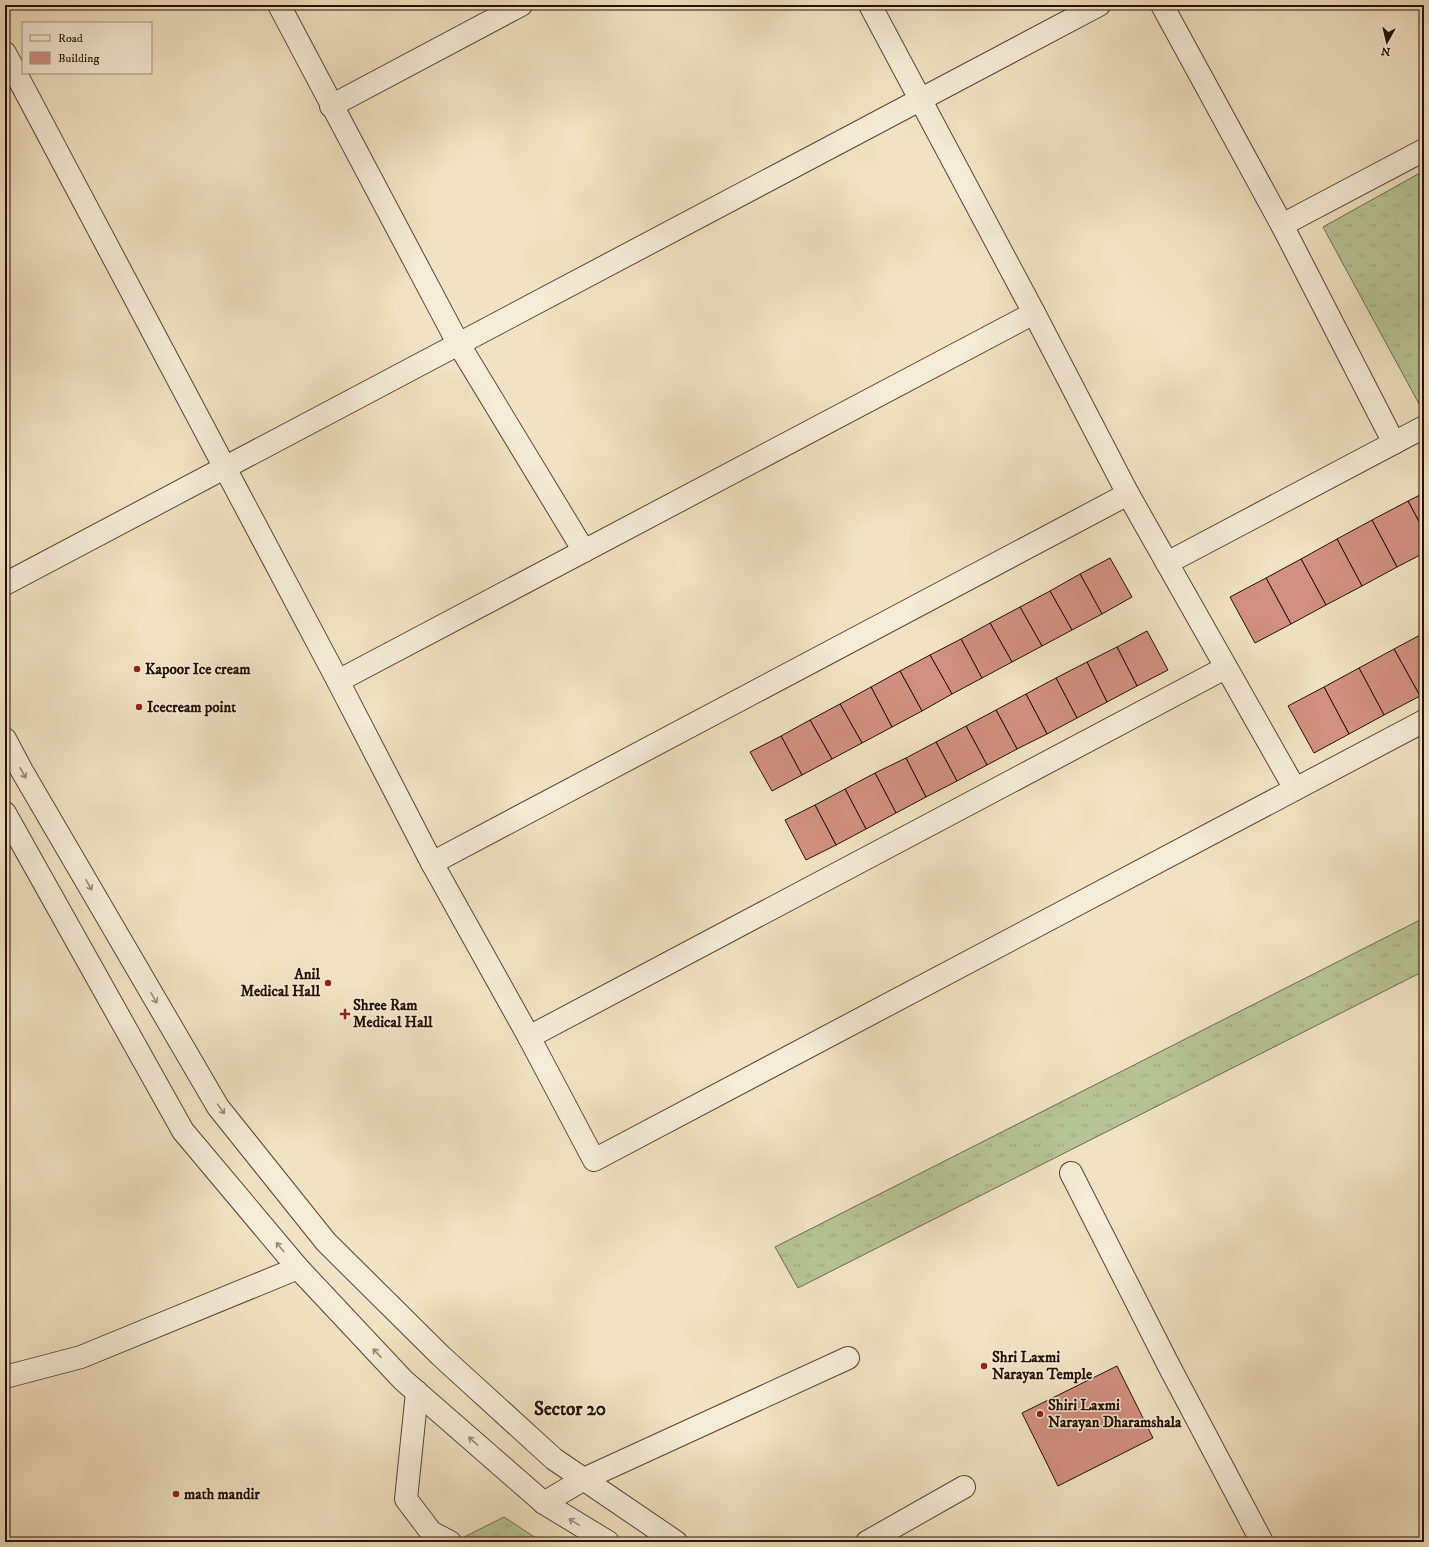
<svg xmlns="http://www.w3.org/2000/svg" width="1429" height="1547" font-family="'IM FELL DW Pica',serif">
	<defs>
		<pattern id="grass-tufts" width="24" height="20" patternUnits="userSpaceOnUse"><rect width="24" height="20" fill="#b7c495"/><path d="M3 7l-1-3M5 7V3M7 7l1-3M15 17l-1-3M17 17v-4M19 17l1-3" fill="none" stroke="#9da77f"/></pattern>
	</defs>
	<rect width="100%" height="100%" fill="#f0e2c2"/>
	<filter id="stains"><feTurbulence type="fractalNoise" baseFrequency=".005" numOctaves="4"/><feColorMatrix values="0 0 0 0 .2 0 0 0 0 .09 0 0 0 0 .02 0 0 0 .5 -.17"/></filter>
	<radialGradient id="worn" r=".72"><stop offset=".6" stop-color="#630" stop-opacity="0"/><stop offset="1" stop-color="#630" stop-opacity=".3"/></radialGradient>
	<!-- grass -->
	<g fill="url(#grass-tufts)" stroke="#6f6a4c">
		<path d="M1420,173L1424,181V413L1323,227Z"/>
		<path d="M1424,918V971L798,1288L775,1247Z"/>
		<path d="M504,1517L542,1542H454Z"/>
	</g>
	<!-- building -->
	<g fill="#d19081" stroke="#270f02">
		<path d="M1424,493V531L1408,501Z"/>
		<path d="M1408,501L1424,531V553L1397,567L1372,520Z"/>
		<path d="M1372,520L1397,567L1362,586L1337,539Z"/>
		<path d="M1337,539L1362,586L1326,605L1301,559Z"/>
		<path d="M1110,558L1132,597L1102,614L1080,574Z"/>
		<path d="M1301,559L1326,605L1291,624L1266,578Z"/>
		<path d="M1080,574L1102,614L1072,630L1050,591Z"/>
		<path d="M1266,578L1291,624L1255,643L1230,597Z"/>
		<path d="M1050,591L1072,630L1042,646L1020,607Z"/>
		<path d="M1020,607L1042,646L1012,662L990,623Z"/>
		<path d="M990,623L1012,662L982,678L961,639Z"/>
		<path d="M1147,631L1168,670L1137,686L1117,647Z"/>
		<path d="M1424,633V693L1420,696L1394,649Z"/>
		<path d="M961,639L982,678L952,694L930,655Z"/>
		<path d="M1117,647L1137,686L1107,702L1087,662Z"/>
		<path d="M1394,649L1420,696L1384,715L1359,668Z"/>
		<path d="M930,655L952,694L922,711L900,671Z"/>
		<path d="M1087,662L1107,702L1077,718L1056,678Z"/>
		<path d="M1359,668L1384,715L1349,734L1324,687Z"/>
		<path d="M900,671L922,711L892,727L871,687Z"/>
		<path d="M1056,678L1077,718L1047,734L1026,694Z"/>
		<path d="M871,687L892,727L862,743L840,704Z"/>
		<path d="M1324,687L1349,734L1314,753L1288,706Z"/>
		<path d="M1026,694L1047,734L1017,749L996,710Z"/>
		<path d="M840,704L862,743L832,759L810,720Z"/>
		<path d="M996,710L1017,749L987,765L966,726Z"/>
		<path d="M810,720L832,759L802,775L781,736Z"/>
		<path d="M966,726L987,765L957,781L936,742Z"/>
		<path d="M781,736L802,775L772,791L750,752Z"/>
		<path d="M936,742L957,781L926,797L906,758Z"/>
		<path d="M906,758L926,797L896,813L875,773Z"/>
		<path d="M875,773L896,813L866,829L845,789Z"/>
		<path d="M845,789L866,829L836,845L815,805Z"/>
		<path d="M815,805L836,845L806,860L785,820Z"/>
		<path d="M1117,1366L1153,1438L1058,1486L1022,1413Z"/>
	</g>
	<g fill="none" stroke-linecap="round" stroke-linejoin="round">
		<!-- minor casing -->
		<g stroke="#594432" stroke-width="24">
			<g id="minor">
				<path d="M279,5L458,343L584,551"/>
				<path d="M870,5L1034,313L1128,494L1295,789"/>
				<path d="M1162,5L1282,225L1394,443"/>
				<path d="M5,53L338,681L432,863L529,1037L594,1160L1424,721"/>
				<path d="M331,106L521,5"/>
				<path d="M1282,225L1424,150"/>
				<path d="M1167,563L1424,427"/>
				<path d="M5,584L1099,5"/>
				<path d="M338,681L1034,313"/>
				<path d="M5,739L22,771L218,1107L326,1242L441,1356L554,1459L676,1542"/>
				<path d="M5,813L183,1131L298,1268L403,1380L544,1503L608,1542"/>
				<path d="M432,863L1128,494"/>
				<path d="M529,1037L1225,668"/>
				<path d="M1071,1173L1169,1366L1262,1542"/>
				<path d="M5,1377L81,1357L298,1268"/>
				<path d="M417,1392L406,1499L431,1532L450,1542"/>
				<path d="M544,1503L584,1479L848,1358"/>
				<path d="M867,1542L964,1487"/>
			</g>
		</g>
		<!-- minor -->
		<use href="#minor" stroke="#f5ecd7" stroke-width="22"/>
	</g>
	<!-- one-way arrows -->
	<defs><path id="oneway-shaft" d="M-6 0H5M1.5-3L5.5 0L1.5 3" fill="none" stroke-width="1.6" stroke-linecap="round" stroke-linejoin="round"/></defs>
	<g stroke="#988977">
		<use href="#oneway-shaft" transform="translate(23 773) rotate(61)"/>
		<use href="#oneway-shaft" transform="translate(89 885) rotate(60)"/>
		<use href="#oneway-shaft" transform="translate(154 998) rotate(60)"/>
		<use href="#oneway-shaft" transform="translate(221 1109) rotate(54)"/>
		<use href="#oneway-shaft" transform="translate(280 1247) rotate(-130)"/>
		<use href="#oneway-shaft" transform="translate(377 1353) rotate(-133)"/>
		<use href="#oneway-shaft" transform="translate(473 1441) rotate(-139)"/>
		<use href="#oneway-shaft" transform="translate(574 1522) rotate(-149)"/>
	</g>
	<!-- markers -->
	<g fill="#8f2418" stroke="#f5ecd7" stroke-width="1.5">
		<circle cx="137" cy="669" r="4"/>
		<circle cx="139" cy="707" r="4"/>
		<circle cx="328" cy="983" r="4"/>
		<path d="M343 1008h4v4h4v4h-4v4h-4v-4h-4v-4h4z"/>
		<circle cx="984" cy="1366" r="4"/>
		<circle cx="1040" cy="1414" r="4"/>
		<circle cx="176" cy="1494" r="4"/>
	</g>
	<g text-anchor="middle" stroke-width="3" stroke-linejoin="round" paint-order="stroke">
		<!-- poi labels -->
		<g font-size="15" font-weight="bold" fill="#270f02" stroke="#f5ecd7" text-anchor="start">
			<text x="145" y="674">Kapoor Ice cream</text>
			<text x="147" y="712">Icecream point</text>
			<text x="320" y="979" text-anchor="end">Anil<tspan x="320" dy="17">Medical Hall</tspan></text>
			<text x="353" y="1010">Shree Ram<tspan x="353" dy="17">Medical Hall</tspan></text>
			<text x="992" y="1362">Shri Laxmi<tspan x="992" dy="17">Narayan Temple</tspan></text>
			<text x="1048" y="1410">Shiri Laxmi<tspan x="1048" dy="17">Narayan Dharamshala</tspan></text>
			<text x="184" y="1499">math mandir</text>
		</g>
		<!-- district labels -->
		<g font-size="19" font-weight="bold" fill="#270f02" stroke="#f5ecd7">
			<text x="570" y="1415">Sector 20</text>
		</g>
	</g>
	<!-- margin -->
	<rect width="1429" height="1547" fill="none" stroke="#f0e2c2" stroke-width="20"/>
	<rect x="6" y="6" width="1417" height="1535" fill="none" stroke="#270f02" stroke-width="2"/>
	<rect x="10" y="10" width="1409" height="1527" fill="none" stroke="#270f02"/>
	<!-- legend -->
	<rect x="22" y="22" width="130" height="52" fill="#f5ecd7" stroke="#a39482"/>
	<rect x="30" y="35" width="20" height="6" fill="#f5ecd7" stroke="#a39482"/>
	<text x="58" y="42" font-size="12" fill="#270f02">Road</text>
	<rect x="30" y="52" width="20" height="12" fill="#d19081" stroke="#a39482"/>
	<text x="58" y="62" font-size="12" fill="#270f02">Building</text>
	<!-- north arrow -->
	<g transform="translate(1387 42) rotate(188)" stroke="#f5ecd7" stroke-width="3" paint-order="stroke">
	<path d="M0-3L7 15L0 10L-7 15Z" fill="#270f02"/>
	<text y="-6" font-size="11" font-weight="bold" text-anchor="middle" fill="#270f02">N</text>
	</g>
	<rect width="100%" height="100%" filter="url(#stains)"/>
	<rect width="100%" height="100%" fill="url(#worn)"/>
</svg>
